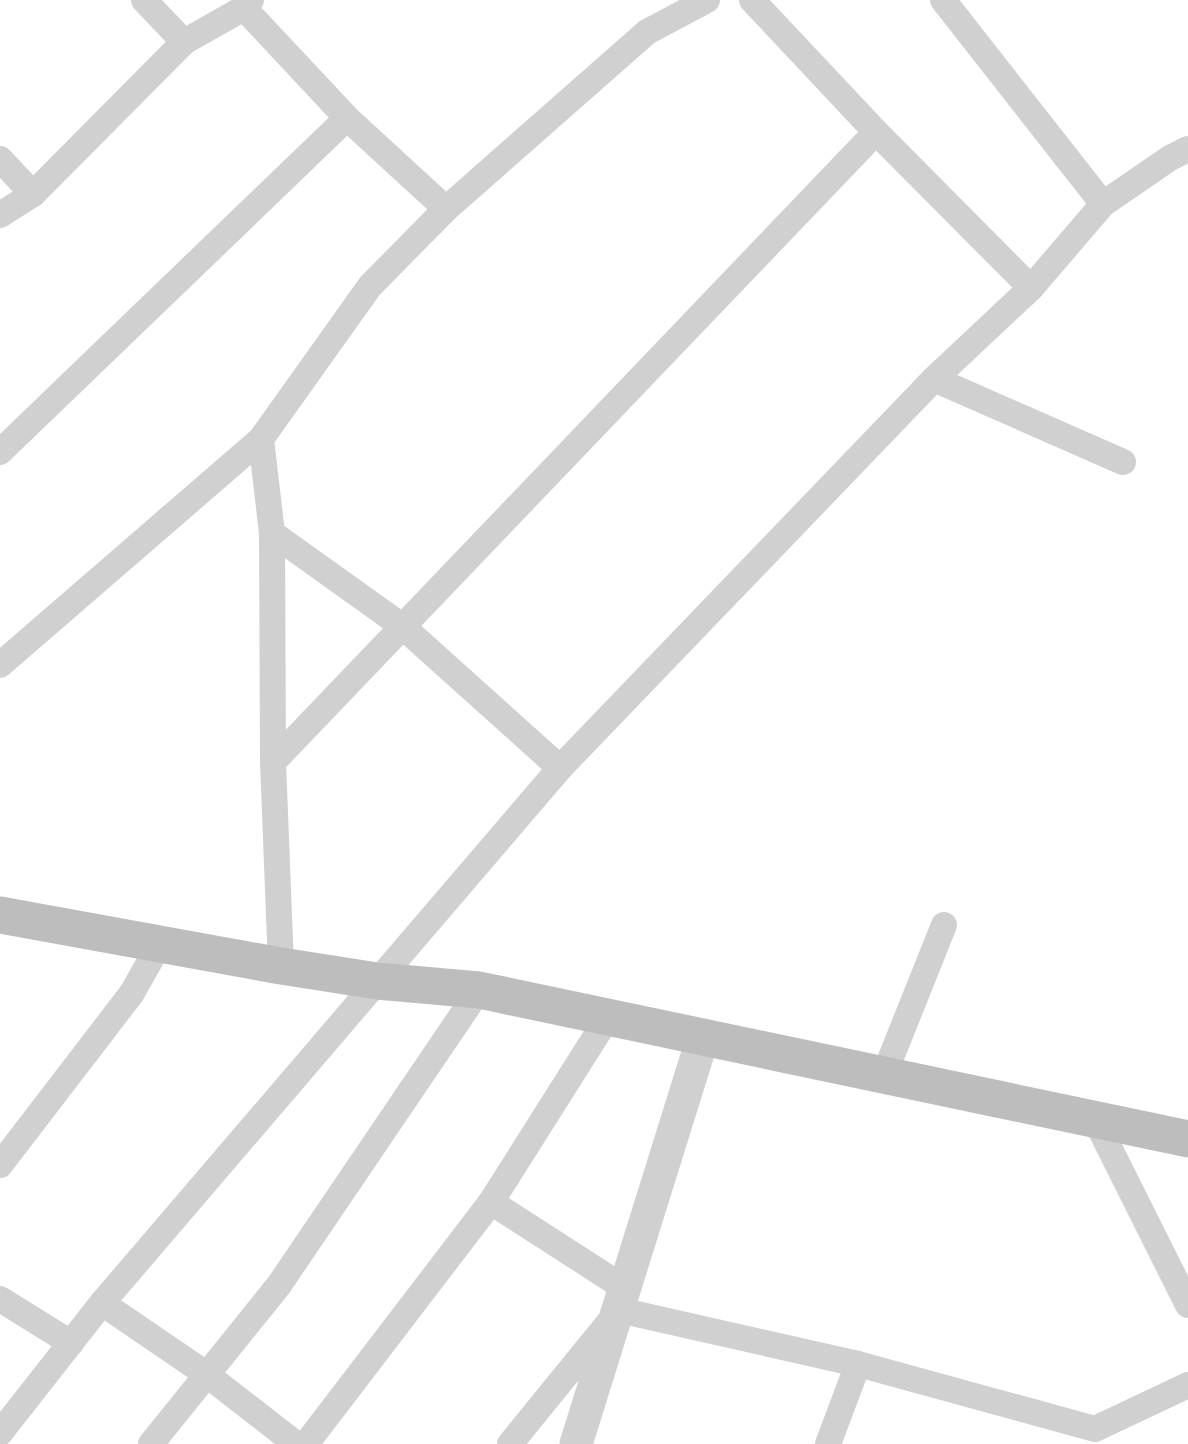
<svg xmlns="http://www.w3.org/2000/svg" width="1188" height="1444" font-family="Poppins,sans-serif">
	<rect width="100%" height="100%" fill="#fff"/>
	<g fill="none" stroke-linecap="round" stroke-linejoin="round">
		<!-- minor -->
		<g stroke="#d0d0d0" stroke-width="26">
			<path d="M144,0L184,42"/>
			<path d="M752,0L876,132L1031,288"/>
			<path d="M943,0L1103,204"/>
			<path d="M244,8L347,118L446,209"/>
			<path d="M0,159L33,194"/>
			<path d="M0,215L33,194L184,42L244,8L251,0"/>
			<path d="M934,379L1123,462"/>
			<path d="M261,439L272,533L273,762L281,966"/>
			<path d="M0,452L347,118"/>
			<path d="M272,533L402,626L560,768"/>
			<path d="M0,665L261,439L370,286L446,209L647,32L707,0"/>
			<path d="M273,762L876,132"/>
			<path d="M884,1075L944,925"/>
			<path d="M1095,1119L1188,1305"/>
			<path d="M0,1165L132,993L159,945"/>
			<path d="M491,1202L626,1289"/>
			<path d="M0,1299L71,1343"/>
			<path d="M102,1303L206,1374L296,1444"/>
			<path d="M0,1433L102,1303L560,768L934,379L1031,288L1103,204L1170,158L1188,149"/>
			<path d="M151,1444L279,1285L479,990"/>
			<path d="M306,1444L491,1202L608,1017"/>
			<path d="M510,1444L619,1310L858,1364L1095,1429L1188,1385"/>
			<path d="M828,1444L858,1364"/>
		</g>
		<!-- tertiary -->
		<path stroke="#d0d0d0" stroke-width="33" d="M576,1444L703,1037"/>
		<!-- secondary -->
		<path stroke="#bdbdbd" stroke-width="37" d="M0,915L281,966L377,981L479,990L1188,1139"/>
	</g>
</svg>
